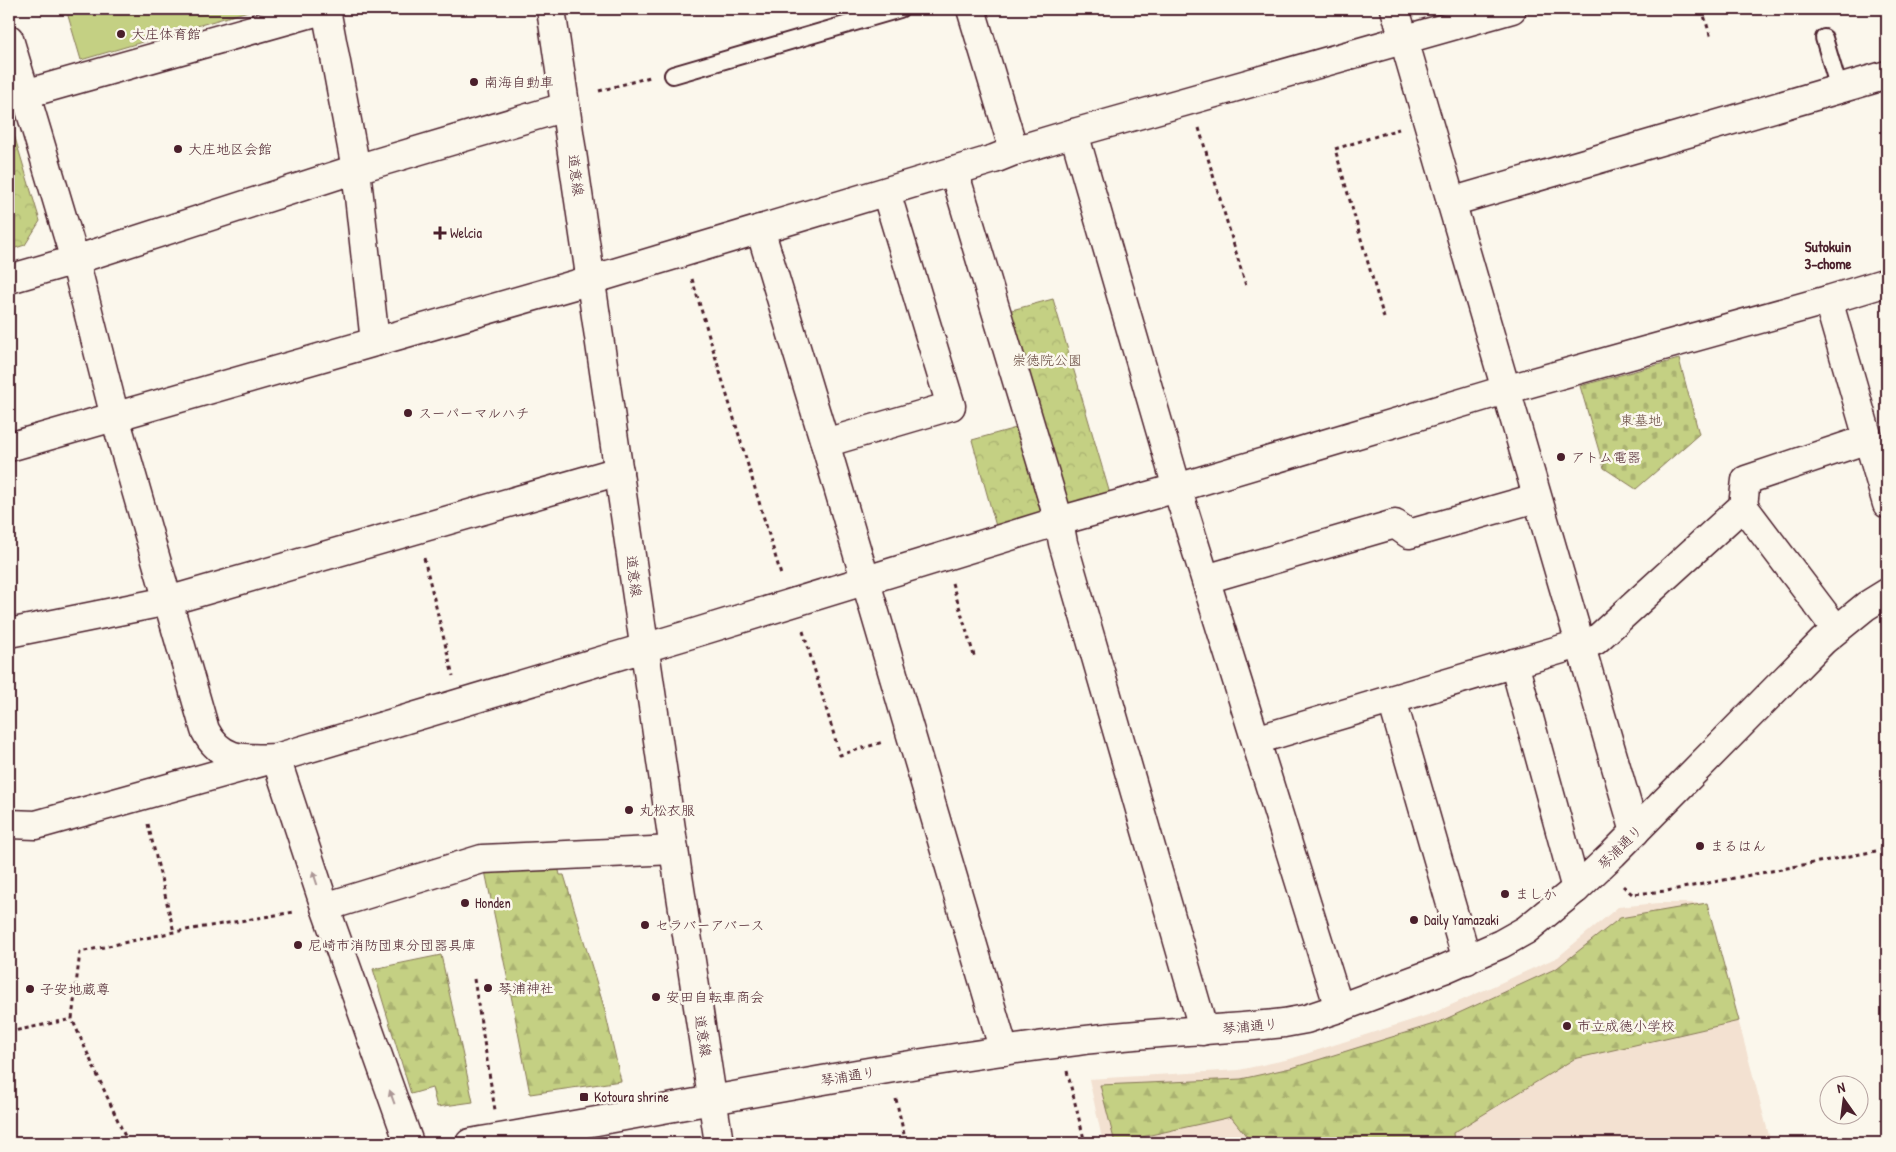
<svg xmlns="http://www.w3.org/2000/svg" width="1896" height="1152" font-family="'Patrick Hand','Klee One',sans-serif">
	<defs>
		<pattern id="forest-firs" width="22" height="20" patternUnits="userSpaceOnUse" patternTransform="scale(1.25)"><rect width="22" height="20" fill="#c4d083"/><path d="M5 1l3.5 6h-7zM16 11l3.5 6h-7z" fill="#aab271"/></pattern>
		<pattern id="cemetery-stones" width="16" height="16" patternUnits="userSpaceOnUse" patternTransform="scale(1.25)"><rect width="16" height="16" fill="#c4d083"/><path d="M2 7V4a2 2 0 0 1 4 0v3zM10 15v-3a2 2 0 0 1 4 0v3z" fill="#aab271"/></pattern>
		<pattern id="park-crowns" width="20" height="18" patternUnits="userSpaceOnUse" patternTransform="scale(1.25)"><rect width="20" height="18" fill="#c4d083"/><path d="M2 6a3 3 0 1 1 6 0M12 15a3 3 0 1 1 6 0" fill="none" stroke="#aab271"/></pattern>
	</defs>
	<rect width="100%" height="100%" fill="#fbf7ec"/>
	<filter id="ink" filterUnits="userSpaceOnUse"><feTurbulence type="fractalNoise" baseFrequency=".02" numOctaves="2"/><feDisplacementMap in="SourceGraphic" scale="10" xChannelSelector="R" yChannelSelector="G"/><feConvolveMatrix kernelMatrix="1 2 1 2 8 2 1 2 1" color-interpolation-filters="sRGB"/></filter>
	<g filter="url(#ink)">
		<!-- built -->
		<path fill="#f3e1d1" d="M1658,903H1707L1771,1143H1103L1089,1079L1239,1070L1290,1059L1431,1014L1558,957L1618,907Z"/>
		<!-- forest -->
		<g fill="url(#forest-firs)" stroke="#877857">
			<path d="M558,866L560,875H564L604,1007L621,1081L530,1094L510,990L485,871Z"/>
			<path d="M1707,903L1739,1021L1574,1059L1453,1133L1454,1143H1252L1231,1117L1115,1143L1100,1085L1241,1079L1295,1067L1437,1023L1557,968L1620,918Z"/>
			<path d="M441,955L473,1102L437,1107L432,1088L411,1094L373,969Z"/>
		</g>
		<!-- cemetery -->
		<path fill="url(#cemetery-stones)" stroke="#877857" d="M1679,359L1699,434L1636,489L1604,468L1580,386Z"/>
		<!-- park -->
		<g fill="url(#park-crowns)" stroke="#877857">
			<path d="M9,118L40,221L25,245L9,250Z"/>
			<path d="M1053,299L1110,494L1065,507L1008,311Z"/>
			<path d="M1016,428L1042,516L997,530L972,440Z"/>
		</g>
		<!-- pitch -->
		<path fill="#c4d083" stroke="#877857" d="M66,9H255L81,60Z"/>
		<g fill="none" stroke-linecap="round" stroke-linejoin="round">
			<!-- lane casing -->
			<g stroke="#4a1f2b" stroke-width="20">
				<g id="lane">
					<path d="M1824,38L1839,89"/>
					<path d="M673,75L900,9"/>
				</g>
			</g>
			<!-- street casing -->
			<g stroke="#4a1f2b" stroke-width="31">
				<g id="street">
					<path d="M326,9L356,169L565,107"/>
					<path d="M971,9L1014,151"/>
					<path d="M1395,9L1635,832"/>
					<path d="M9,39L75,260L115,417L205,730C221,762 245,759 276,758L691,634L1059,521L1177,488L1505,390L1828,300L1887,282"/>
					<path d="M25,94L326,9"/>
					<path d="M1074,133L1177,488L1339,1008"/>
					<path d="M954,171L1059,521L1063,543L1199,1014L1202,1031"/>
					<path d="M1451,202L1887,75"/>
					<path d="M760,229L825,443L1004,1051"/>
					<path d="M9,279L75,260L356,169L375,342"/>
					<path d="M1828,300L1887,504"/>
					<path d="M825,443L951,406L886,192"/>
					<path d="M9,447L591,280L994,159L1014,151L1074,133L1512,9"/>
					<path d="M1743,506L1836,629"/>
					<path d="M1206,579L1395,524L1409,534L1536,498"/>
					<path d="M9,633L168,601L619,471"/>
					<path d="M1514,663L1576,889"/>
					<path d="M1392,700L1467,960"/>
					<path d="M1256,740L1579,644L1595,641L1743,506L1746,480L1868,439"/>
					<path d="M9,824L36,825L276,758L325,907L409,1143"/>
					<path d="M325,907L482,859L674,850"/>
				</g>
			</g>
			<!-- secondary casing -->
			<g stroke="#4a1f2b" stroke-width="31">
				<g id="secondary">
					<path d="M551,9L676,863L719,1143"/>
					<path d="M470,1143C672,1110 873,1066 1077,1041C1146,1032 1215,1031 1284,1023L1306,1019L1339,1008L1444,969L1501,944L1526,930L1576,889L1613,854L1823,641L1866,606L1887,593"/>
				</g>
			</g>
			<!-- path -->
			<g stroke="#4a1f2b" stroke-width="3" stroke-dasharray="4 4" stroke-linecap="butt">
				<path d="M1702,9L1711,38"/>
				<path d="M599,91L650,77"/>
				<path d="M1199,128L1246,286"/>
				<path d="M692,279L781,575"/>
				<path d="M1384,318L1335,149L1399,129"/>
				<path d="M424,558L453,676"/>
				<path d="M952,583L975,659"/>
				<path d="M803,631L840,755L883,742"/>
				<path d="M148,824L174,932"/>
				<path d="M1623,886L1632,894L1667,891L1887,849"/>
				<path d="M474,979L495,1110"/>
				<path d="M9,1032L72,1019"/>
				<path d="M1067,1071L1085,1143"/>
				<path d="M896,1099L906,1143"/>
				<path d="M128,1143L72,1019L80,952L174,932L294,912"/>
			</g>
			<!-- lane -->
			<use href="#lane" stroke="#fbf7ec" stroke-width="16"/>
			<!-- street -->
			<use href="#street" stroke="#fbf7ec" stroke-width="28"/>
			<!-- secondary -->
			<use href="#secondary" stroke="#fbf7ec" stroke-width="28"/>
		</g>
		<!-- one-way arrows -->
		<defs><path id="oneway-solid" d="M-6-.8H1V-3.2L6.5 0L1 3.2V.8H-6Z" transform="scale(1.25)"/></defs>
		<g fill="#ab9695">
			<use href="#oneway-solid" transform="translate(315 878) rotate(-108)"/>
			<use href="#oneway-solid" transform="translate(392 1097) rotate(-110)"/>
		</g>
	</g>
	<!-- markers -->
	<g fill="#4a1f2b" stroke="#fbf7ec" stroke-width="2">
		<circle cx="121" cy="34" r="5"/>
		<circle cx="474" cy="82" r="5"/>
		<circle cx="178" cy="149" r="5"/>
		<path d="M437.5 225.5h5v5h5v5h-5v5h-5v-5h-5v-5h5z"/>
		<circle cx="408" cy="413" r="5"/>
		<circle cx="1561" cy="457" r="5"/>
		<circle cx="629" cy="810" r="5"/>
		<circle cx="1700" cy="846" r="5"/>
		<circle cx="1505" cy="894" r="5"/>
		<circle cx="465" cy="903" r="5"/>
		<circle cx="1414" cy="920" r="5"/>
		<circle cx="645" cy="925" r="5"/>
		<circle cx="298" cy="945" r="5"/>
		<circle cx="488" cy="988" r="5"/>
		<circle cx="30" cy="989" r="5"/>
		<circle cx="656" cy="997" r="5"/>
		<circle cx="1567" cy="1026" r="5"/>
		<rect x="579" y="1092" width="10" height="10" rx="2.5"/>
	</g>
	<g text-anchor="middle" stroke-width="5" stroke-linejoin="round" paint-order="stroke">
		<!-- poi labels -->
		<g font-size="14" fill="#4a1f2b" stroke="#fbf7ec" text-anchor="start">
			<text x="131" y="39">大庄体育館</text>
			<text x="484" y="87">南海自動車</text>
			<text x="188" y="154">大庄地区会館</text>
			<text x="450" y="238">Welcia</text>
			<text x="418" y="418">スーパーマルハチ</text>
			<text x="1571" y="462">アトム電器</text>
			<text x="639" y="815">丸松衣服</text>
			<text x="1710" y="851">まるはん</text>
			<text x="1515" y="899">ましか</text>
			<text x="475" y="908">Honden</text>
			<text x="1424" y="925">Daily Yamazaki</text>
			<text x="655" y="930">セラバーアバース</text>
			<text x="308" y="950">尼崎市消防団東分団器具庫</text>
			<text x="498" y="993">琴浦神社</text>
			<text x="40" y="994">子安地蔵尊</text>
			<text x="666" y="1002">安田自転車商会</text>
			<text x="1577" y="1031">市立成徳小学校</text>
			<text x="594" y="1102">Kotoura shrine</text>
		</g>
		<!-- street labels -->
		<g font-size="14" fill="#4a1f2b" stroke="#fbf7ec">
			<text transform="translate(576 175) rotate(82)" y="5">道意線</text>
			<text transform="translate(634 576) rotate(82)" y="5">道意線</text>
			<text transform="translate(1620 847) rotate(-45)" y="5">琴浦通り</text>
			<text transform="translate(1250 1026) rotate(-5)" y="5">琴浦通り</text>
			<text transform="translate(703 1036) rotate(81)" y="5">道意線</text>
			<text transform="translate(848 1076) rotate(-9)" y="5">琴浦通り</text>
		</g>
		<!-- park labels -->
		<g font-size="14" fill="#684b41" stroke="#fbf7ec">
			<text x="1047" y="365">崇徳院公園</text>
			<text x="1641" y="425">東墓地</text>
		</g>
		<!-- neighbourhood labels -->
		<g font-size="15" font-weight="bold" fill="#4a1f2b" stroke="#fbf7ec">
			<text x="1828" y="252">Sutokuin<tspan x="1828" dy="17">3-chome</tspan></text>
		</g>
	</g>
	<!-- margin -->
	<rect width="1896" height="1152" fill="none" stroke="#fbf7ec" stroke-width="30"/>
	<rect x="15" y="15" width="1866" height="1122" fill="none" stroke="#4a1f2b" stroke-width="2" filter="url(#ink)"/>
	<!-- north arrow -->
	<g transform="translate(1844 1100) rotate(346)"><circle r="24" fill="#fbf7ec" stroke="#b4a19f"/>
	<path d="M0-4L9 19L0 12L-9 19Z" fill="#4a1f2b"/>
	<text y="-8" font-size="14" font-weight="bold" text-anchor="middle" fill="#4a1f2b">N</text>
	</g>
</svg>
